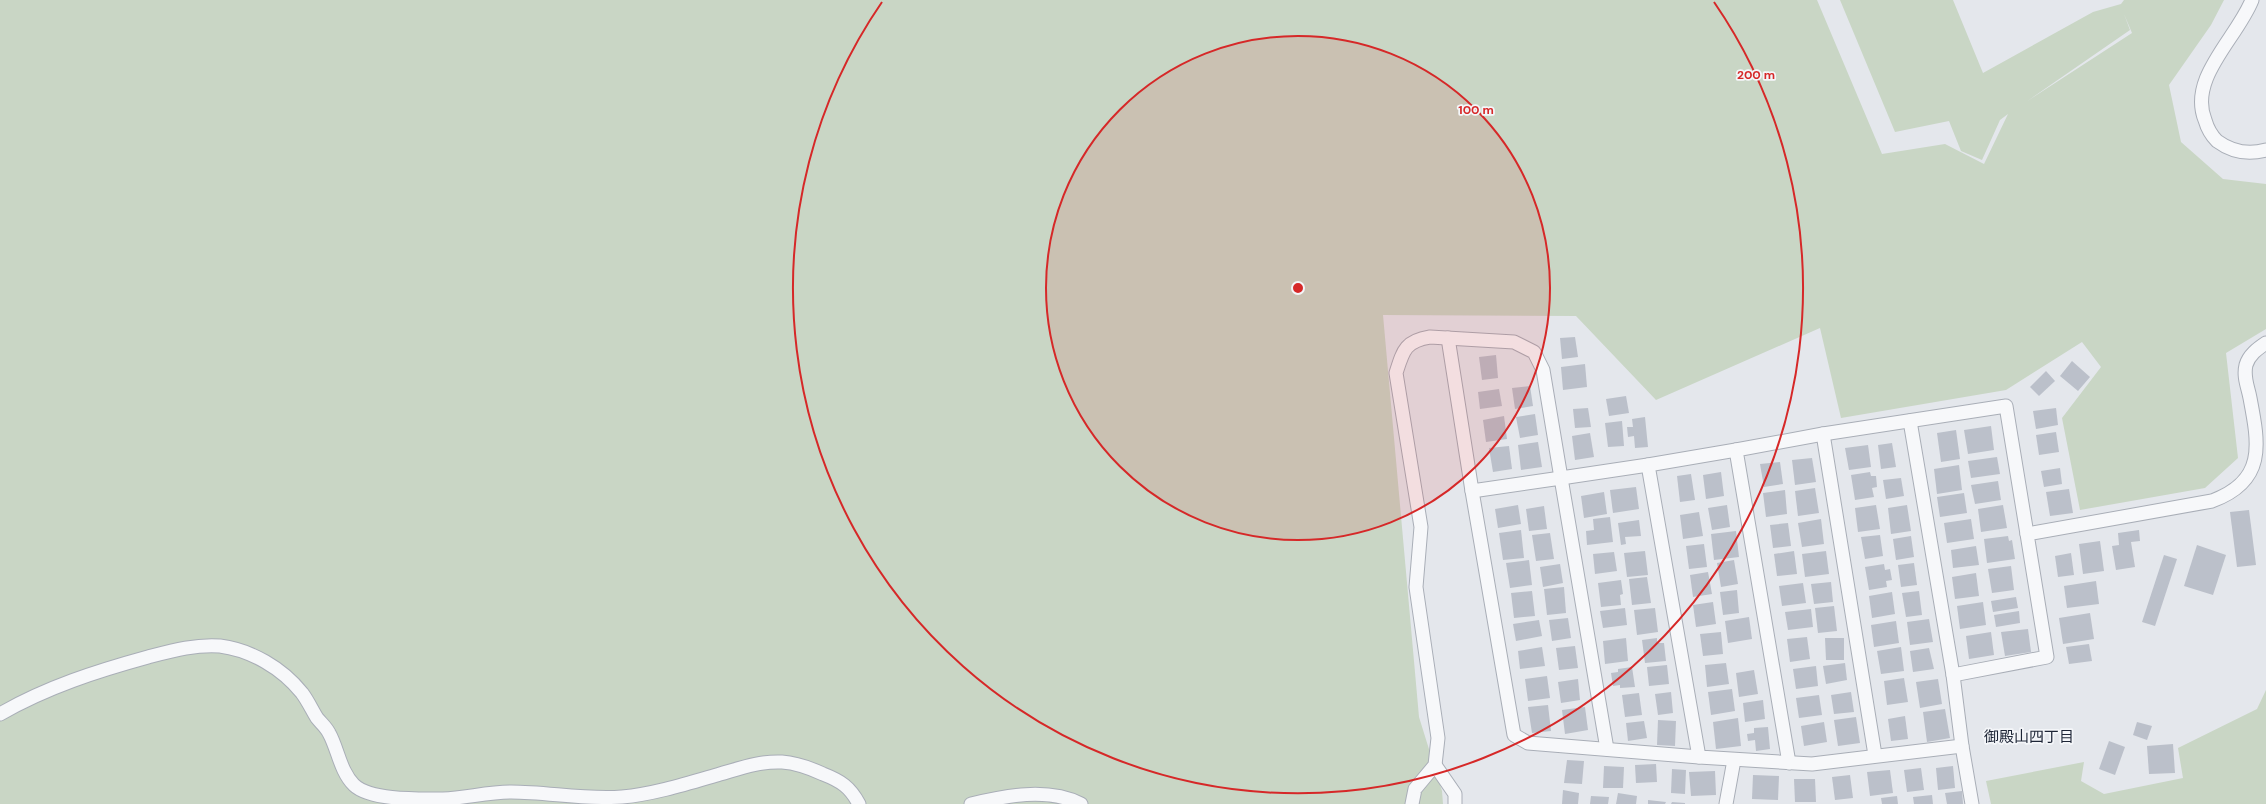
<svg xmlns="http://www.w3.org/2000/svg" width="2266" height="804" font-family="'DM Sans','Noto Sans JP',sans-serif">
	<rect width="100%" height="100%" fill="#e4e7ec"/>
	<!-- green -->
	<g fill="#c9d6c5" fill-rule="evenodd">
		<path d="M0,0H1817L1882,154L1945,144L1984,164L2008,114L2000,120L1982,160L1961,151L1949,121L1895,132L1840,0H1953L1983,73L2093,12L2121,4L2124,0H2224L2211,25L2169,85L2181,142L2223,179L2266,184V329L2226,353L2238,458L2205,488L2080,510L2062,418L2101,367L2082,342L2006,390L1841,418L1820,328L1656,400L1576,316L1383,315L1419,717L1442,791L1443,804H0ZM2124,14L2132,33L2026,102L2130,30Z"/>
		<path d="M2266,690V804H1991L1986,781L2084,762L2081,781L2104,794L2183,778L2178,748L2257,709Z"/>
	</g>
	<!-- building -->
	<g fill="#bbc0ca">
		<path d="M1575,337L1578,357L1562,359L1560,338Z"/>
		<path d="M1496,355L1498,378L1482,380L1479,357Z"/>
		<path d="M2072,361L2090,377L2078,391L2060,376Z"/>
		<path d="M1585,364L1587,387L1563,390L1561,367Z"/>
		<path d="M2046,371L2055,381L2039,396L2030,387Z"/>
		<path d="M1530,386L1533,406L1515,409L1512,388Z"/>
		<path d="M1499,389L1502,406L1480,409L1478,392Z"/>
		<path d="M1626,396L1629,413L1609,416L1606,399Z"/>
		<path d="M1588,408L1591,427L1575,428L1573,409Z"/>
		<path d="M2056,408L2058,425L2036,429L2033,411Z"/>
		<path d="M1535,414L1538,435L1520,438L1516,417Z"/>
		<path d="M1504,416L1507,439L1486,442L1483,420Z"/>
		<path d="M1645,417L1648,447L1635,448L1634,436L1628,437L1627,427H1633L1632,419Z"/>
		<path d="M1622,421L1624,446L1608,447L1605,423Z"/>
		<path d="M1991,426L1994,450L1968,454L1964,430Z"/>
		<path d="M1956,430L1960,459L1941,462L1937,433Z"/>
		<path d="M2056,432L2059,452L2039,455L2036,435Z"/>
		<path d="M1590,433L1594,457L1575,460L1572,436Z"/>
		<path d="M1538,442L1542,467L1521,470L1518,445Z"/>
		<path d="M1892,443L1896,467L1881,469L1878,445Z"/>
		<path d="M1868,445L1871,467L1849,470L1845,448Z"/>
		<path d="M1509,446L1512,469L1493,472L1489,448Z"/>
		<path d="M1997,457L2000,474L1971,478L1968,461Z"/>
		<path d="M1812,458L1816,482L1795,485L1792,460Z"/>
		<path d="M1780,462L1783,484L1764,487L1760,464Z"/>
		<path d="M1959,465L1962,490L1937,494L1934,469Z"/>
		<path d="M2060,468L2062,484L2044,487L2041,471Z"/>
		<path d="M1721,472L1724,496L1706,499L1703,475Z"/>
		<path d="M1870,472L1871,476H1876L1877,487L1872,488L1874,497L1855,500L1851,475Z"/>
		<path d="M1691,474L1695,500L1680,502L1677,476Z"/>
		<path d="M1901,478L1904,496L1886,499L1883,480Z"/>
		<path d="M1998,481L2001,500L1975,504L1971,485Z"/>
		<path d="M1636,487L1639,509L1613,513L1610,490Z"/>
		<path d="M1815,488L1819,513L1798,516L1795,491Z"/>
		<path d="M2069,489L2073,513L2050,516L2046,492Z"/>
		<path d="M1785,490L1787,514L1766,517L1763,493Z"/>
		<path d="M1604,492L1607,514L1584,518L1581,496Z"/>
		<path d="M1964,493L1967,513L1940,517L1937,497Z"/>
		<path d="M1518,505L1521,524L1498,528L1495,509Z"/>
		<path d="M1727,505L1730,527L1712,530L1708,508Z"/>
		<path d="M1876,505L1880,529L1858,532L1855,508Z"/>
		<path d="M1907,505L1911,531L1891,534L1888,508Z"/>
		<path d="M2003,505L2007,528L1981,532L1978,509Z"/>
		<path d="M1544,506L1547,529L1529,531L1526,509Z"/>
		<path d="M2249,510L2256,565L2237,567L2230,512Z"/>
		<path d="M1699,512L1703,536L1683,539L1680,515Z"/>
		<path d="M1610,517L1613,542L1587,545L1586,531L1594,530L1593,519Z"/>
		<path d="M1821,519L1824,544L1802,547L1798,523Z"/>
		<path d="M1971,519L1974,539L1947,543L1944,523Z"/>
		<path d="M1639,520L1641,536L1625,537L1626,544L1621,545L1618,523Z"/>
		<path d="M1788,523L1791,546L1773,548L1770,525Z"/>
		<path d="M1521,530L1524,558L1503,560L1499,533Z"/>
		<path d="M2139,530L2140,541L2131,542L2135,567L2116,570L2112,546L2119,545L2118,533Z"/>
		<path d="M1736,531L1739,557L1714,560L1711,534Z"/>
		<path d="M1550,533L1554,559L1536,561L1532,535Z"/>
		<path d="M1880,535L1883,556L1865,559L1861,537Z"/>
		<path d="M1911,536L1914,557L1896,560L1893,539Z"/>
		<path d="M2008,536L2009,541L2012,540L2015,559L1987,563L1984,539Z"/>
		<path d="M2100,541L2104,571L2083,574L2079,544Z"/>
		<path d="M1704,544L1707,567L1689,569L1686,546Z"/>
		<path d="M2197,545L2226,555L2213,595L2184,586Z"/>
		<path d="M1976,546L1979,565L1953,568L1951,550Z"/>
		<path d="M1645,551L1648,575L1627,577L1624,553Z"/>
		<path d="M1794,551L1797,574L1777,576L1774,554Z"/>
		<path d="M1826,551L1829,574L1805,577L1802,554Z"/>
		<path d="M1614,552L1617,571L1595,574L1593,554Z"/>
		<path d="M2071,553L2074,575L2058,577L2055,556Z"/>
		<path d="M2164,555L2177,559L2155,626L2142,622Z"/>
		<path d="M1529,560L1532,585L1510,588L1506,563Z"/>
		<path d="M1734,560L1738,584L1721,587L1717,563Z"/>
		<path d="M1914,563L1917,585L1901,587L1898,565Z"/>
		<path d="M1560,564L1563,583L1543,587L1540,567Z"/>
		<path d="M1884,564L1885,570L1890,569L1892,580L1886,581L1887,587L1869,590L1865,567Z"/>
		<path d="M2011,566L2014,590L1992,593L1988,569Z"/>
		<path d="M1708,572L1712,594L1693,597L1690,575Z"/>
		<path d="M1976,573L1979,596L1955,599L1952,577Z"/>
		<path d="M1647,577L1651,603L1632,605L1629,579Z"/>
		<path d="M1621,580L1623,594L1620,595L1621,605L1601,607L1598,583Z"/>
		<path d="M2096,581L2099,604L2067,608L2064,586Z"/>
		<path d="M1831,582L1833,602L1814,604L1811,584Z"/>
		<path d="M1803,583L1806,603L1782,606L1779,586Z"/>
		<path d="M1564,587L1566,613L1547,615L1544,589Z"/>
		<path d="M1737,590L1739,613L1723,615L1720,592Z"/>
		<path d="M1532,591L1535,616L1514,618L1511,593Z"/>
		<path d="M1919,591L1922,615L1906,617L1902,593Z"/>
		<path d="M1892,592L1895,614L1872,618L1869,596Z"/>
		<path d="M2016,597L2018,608L1993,612L1991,601Z"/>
		<path d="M1713,602L1716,624L1696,627L1693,605Z"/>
		<path d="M1983,602L1986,625L1960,629L1957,606Z"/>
		<path d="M1834,606L1837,631L1818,633L1815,608Z"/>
		<path d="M1625,608L1627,625L1603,628L1600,611Z"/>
		<path d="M1655,608L1658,632L1637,635L1634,610Z"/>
		<path d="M1811,609L1813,627L1788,630L1785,612Z"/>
		<path d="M2019,611L2020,623L1996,627L1994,615Z"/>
		<path d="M2090,613L2094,639L2063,644L2059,618Z"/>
		<path d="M1749,617L1752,639L1728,643L1725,621Z"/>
		<path d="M1568,618L1571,638L1552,641L1549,620Z"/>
		<path d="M1929,619L1933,642L1910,645L1907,622Z"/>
		<path d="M1539,620L1542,636L1516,641L1513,624Z"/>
		<path d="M1896,621L1899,643L1874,647L1871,625Z"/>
		<path d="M2028,629L2031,652L2005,656L2001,632Z"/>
		<path d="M1721,632L1723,654L1703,656L1700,634Z"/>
		<path d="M1991,632L1994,655L1969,659L1966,636Z"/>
		<path d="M1807,637L1810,659L1790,662L1787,639Z"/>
		<path d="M1626,638L1628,661L1605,664L1603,641Z"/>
		<path d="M1657,638V643H1664L1666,661L1645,663L1642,640Z"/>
		<path d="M1825,638H1844V660H1826Z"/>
		<path d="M2089,644L2092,661L2069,664L2066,647Z"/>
		<path d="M1575,646L1578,668L1559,670L1556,648Z"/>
		<path d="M1542,647L1545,666L1520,669L1518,651Z"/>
		<path d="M1901,647L1904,671L1881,674L1877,651Z"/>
		<path d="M1929,648L1934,669L1913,672L1910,651Z"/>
		<path d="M1726,663L1729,684L1707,687L1705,665Z"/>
		<path d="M1845,663L1847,680L1826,684L1823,666Z"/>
		<path d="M1667,665L1669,684L1649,686L1647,667Z"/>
		<path d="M1816,666L1818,686L1796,689L1793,669Z"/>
		<path d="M1632,667L1635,687L1620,688V685L1613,686L1611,673L1618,672V669Z"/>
		<path d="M1754,670L1758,694L1739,697L1736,673Z"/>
		<path d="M1547,676L1550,698L1528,701L1525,679Z"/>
		<path d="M1904,678L1908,702L1887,705L1884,681Z"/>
		<path d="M1578,679L1580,700L1561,703L1558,682Z"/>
		<path d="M1938,679L1942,704L1920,708L1916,682Z"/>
		<path d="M1732,689L1735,711L1711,715L1708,692Z"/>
		<path d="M1671,692L1673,713L1658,715L1655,694Z"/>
		<path d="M1851,692L1854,712L1834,714L1831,695Z"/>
		<path d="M1639,693L1642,715L1625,717L1622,695Z"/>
		<path d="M1819,695L1822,715L1799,718L1796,698Z"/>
		<path d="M1763,700L1765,719L1745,722L1743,703Z"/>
		<path d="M1548,705L1551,731L1532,733L1528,707Z"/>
		<path d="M1585,707L1588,730L1565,734L1562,710Z"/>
		<path d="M1945,709L1950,738L1927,742L1923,712Z"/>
		<path d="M1905,716L1908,739L1891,741L1888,719Z"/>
		<path d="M1856,717L1860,743L1838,746L1834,720Z"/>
		<path d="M1738,718L1741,746L1716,749L1713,722Z"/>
		<path d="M1658,720L1676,721L1675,746L1657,745Z"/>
		<path d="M1644,721L1647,738L1628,741L1626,723Z"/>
		<path d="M1824,722L1827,742L1804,746L1801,726Z"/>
		<path d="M2137,722L2152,726L2147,740L2133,735Z"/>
		<path d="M1768,727L1770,749L1756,751L1755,740L1748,741L1747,734L1754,733V728Z"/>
		<path d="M2109,741L2125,747L2115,775L2099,769Z"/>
		<path d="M2173,744L2175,773L2149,774L2147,746Z"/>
		<path d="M1567,760L1584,761L1582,784L1564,783Z"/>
		<path d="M1656,764L1657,782L1636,783L1635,765Z"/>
		<path d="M1604,766L1624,767L1623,788H1603Z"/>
		<path d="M1953,766L1955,788L1938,790L1936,768Z"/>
		<path d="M1921,768L1924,790L1907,792L1904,770Z"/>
		<path d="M1672,769L1686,770L1685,794L1671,793Z"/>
		<path d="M1890,770L1893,793L1870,796L1867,772Z"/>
		<path d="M1715,771L1716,795L1691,796L1689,772Z"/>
		<path d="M1753,775L1779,776L1778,800L1752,799Z"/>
		<path d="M1850,775L1853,798L1835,800L1832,777Z"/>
		<path d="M1794,779H1815L1816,802H1795Z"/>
		<path d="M1563,790L1579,793L1578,804H1562Z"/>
		<path d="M1962,791L1963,804H1947L1945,793Z"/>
		<path d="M1618,793L1637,796L1636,804H1616Z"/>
		<path d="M1932,795L1933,804H1914L1913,797Z"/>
		<path d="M1591,796L1609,797L1608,804H1590Z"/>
		<path d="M1897,796L1898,804H1882L1881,798Z"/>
		<path d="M1648,800L1666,802L1665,804H1648Z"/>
		<path d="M1672,802L1685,803V804H1671Z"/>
	</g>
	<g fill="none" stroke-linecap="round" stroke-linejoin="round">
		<!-- street casing -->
		<g stroke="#a9aeb7" stroke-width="15">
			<g id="street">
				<path d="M2252,0C2237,38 2188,78 2205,120C2207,127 2212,136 2217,141C2232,152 2248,155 2266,150"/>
				<path d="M1448,338L1472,491L1561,478L1607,749"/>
				<path d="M1910,421L1953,675L1962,746L1972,804"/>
				<path d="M1823,434L1875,755"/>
				<path d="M1736,450L1648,465L1699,757L1812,764L1962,746"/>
				<path d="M1472,491L1514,735L1528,743L1699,757"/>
				<path d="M1953,675L2047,657L2027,534L2212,501C2266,481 2259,445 2250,398C2248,387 2243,377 2246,365C2249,355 2257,349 2266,343"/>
				<path d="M0,714C47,687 97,671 148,657C171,651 196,644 220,646C251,650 282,668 302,693C308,701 312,710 317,718C321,723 326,727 329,733C338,749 340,771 354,785C371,801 421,799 443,799C466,798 488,792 511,792C548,792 584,800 622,797C655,794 689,783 720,774C741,768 760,761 782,762C797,763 810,768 823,774C841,781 850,787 859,804"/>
				<path d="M1789,763L1736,450L1823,434L2006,406L2027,534"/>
				<path d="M1435,765L1455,794V804"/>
				<path d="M971,804C1005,796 1047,787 1081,804"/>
				<path d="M1412,804L1415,789L1435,765L1438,738L1416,587L1421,527L1396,373C1403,351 1405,341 1430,337L1514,342L1534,352L1543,370L1561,478L1648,465"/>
				<path d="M1726,804L1734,760"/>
			</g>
		</g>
		<!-- street -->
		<use href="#street" stroke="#f7f8fa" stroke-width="13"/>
	</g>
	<!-- distance rings -->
	<circle cx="1298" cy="288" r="252" fill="#d62828" fill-opacity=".12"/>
	<g fill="none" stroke="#d62828" stroke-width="2">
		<circle cx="1298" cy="288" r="252"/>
		<path d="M1714 2A505 505 0 1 1 882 2"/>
	</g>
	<g text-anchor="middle" stroke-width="3.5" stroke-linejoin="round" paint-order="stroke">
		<!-- neighbourhood labels -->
		<g font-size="15" fill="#1d2536" stroke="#f4f6f9">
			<text x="2029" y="742">御殿山四丁目</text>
		</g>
	</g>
	<circle cx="1298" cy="288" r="6" fill="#d62828" stroke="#f4f6f9" stroke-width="2"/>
	<g font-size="12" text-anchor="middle" font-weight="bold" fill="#d62828" stroke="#f4f6f9" stroke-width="3.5" stroke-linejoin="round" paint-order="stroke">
		<text x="1756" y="79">200 m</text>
		<text x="1476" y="114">100 m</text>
	</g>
</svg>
